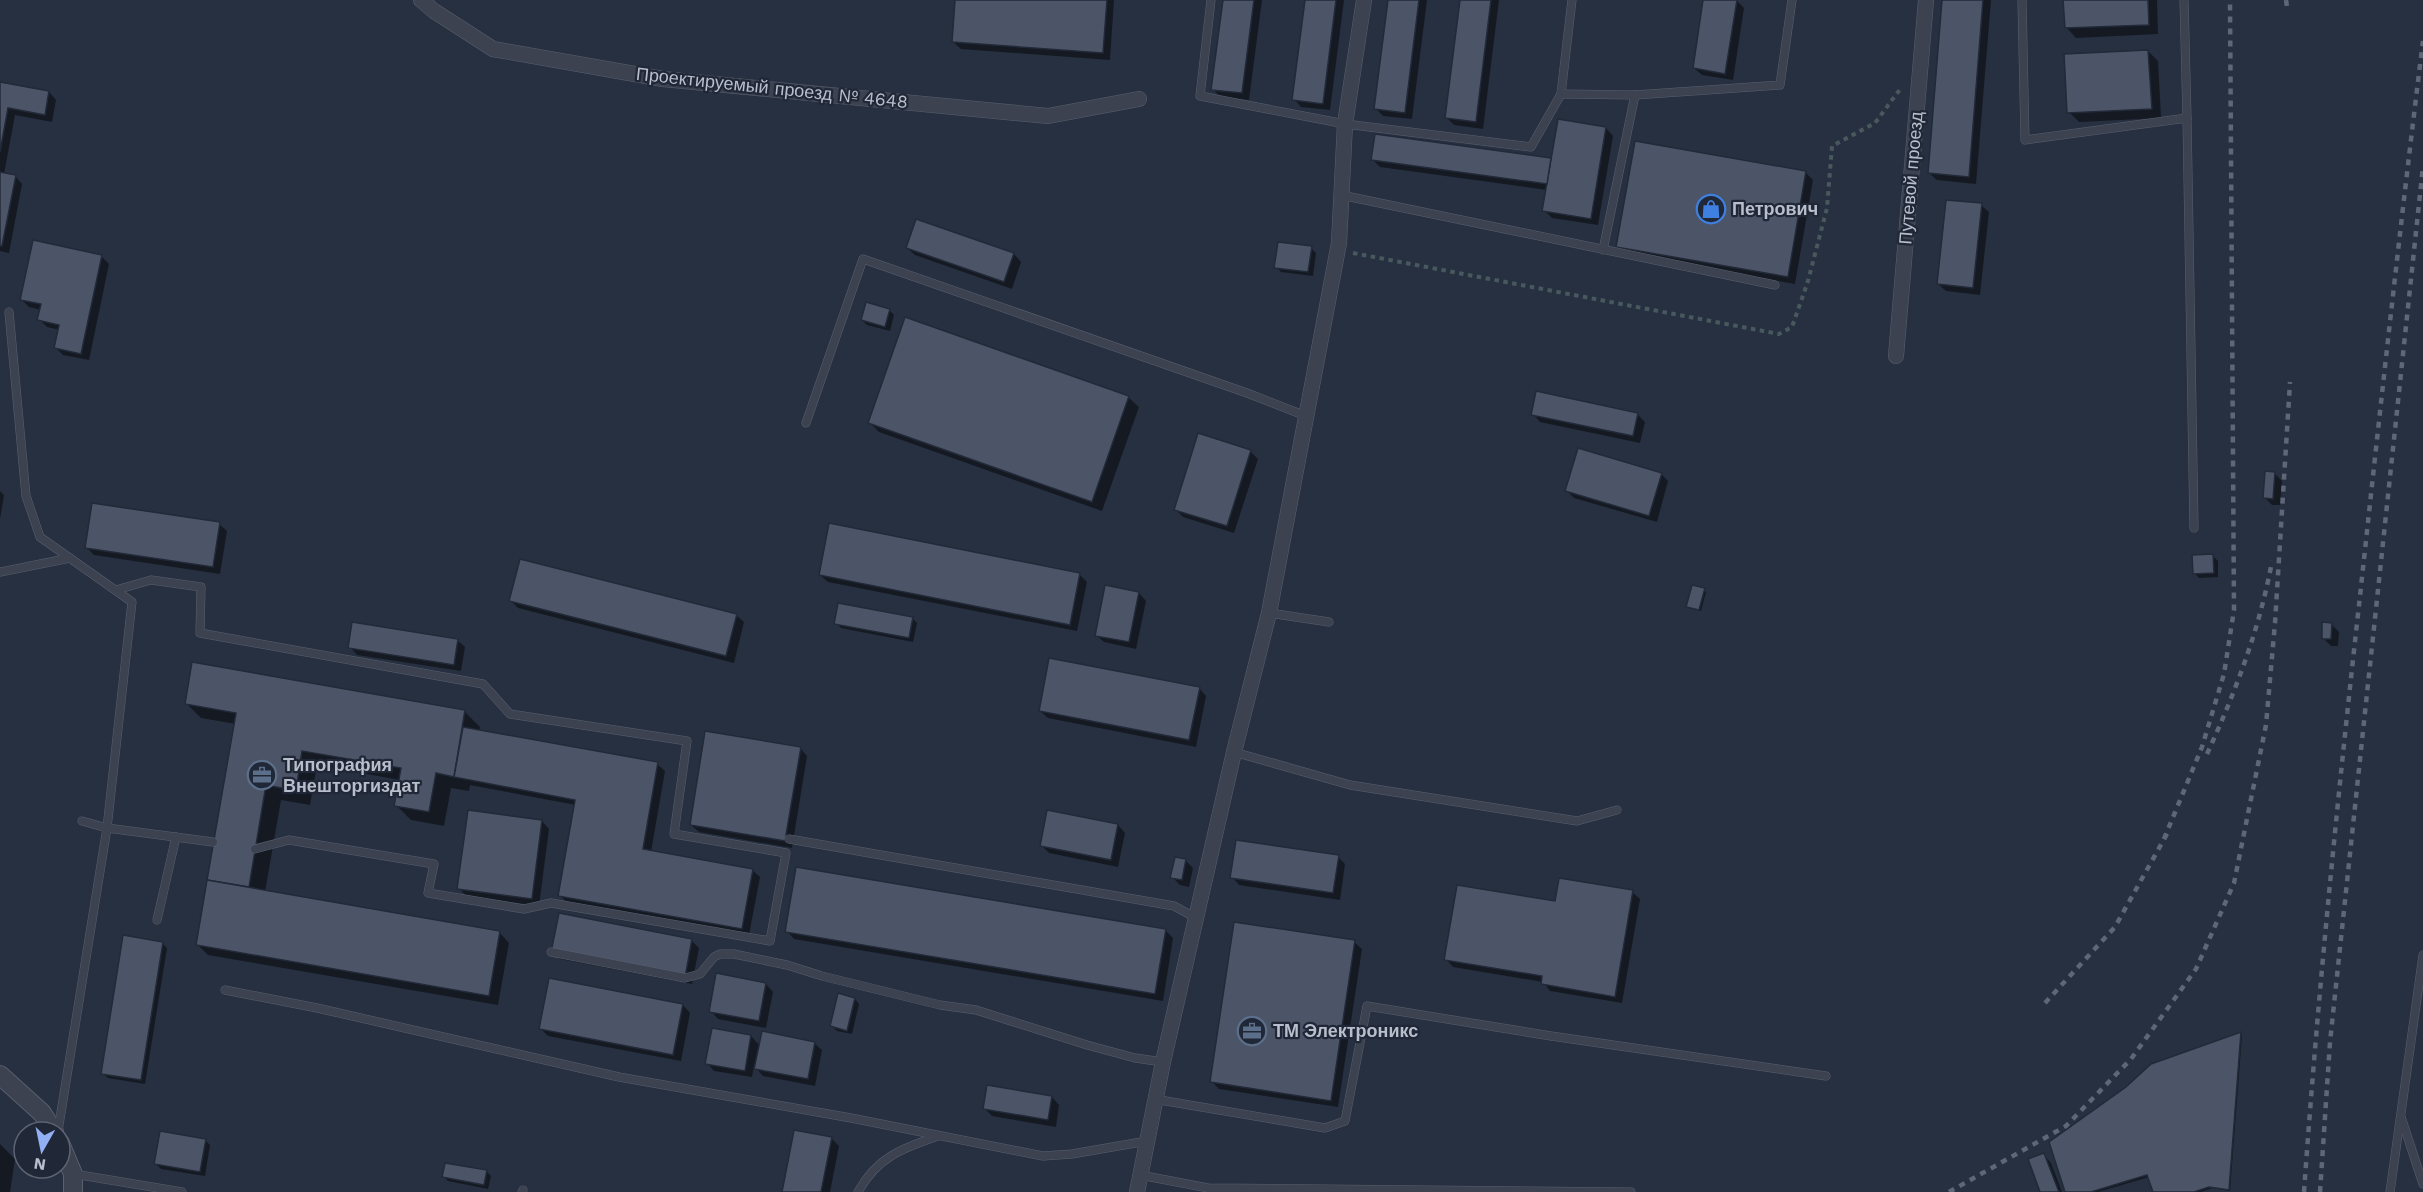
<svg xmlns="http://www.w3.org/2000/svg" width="2423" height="1192" font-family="'Work Sans',sans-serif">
	<rect width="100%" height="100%" fill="#273041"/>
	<!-- shadow -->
	<g fill="#0007">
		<path d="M956,0H1114L1110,60L961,49L953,42Z"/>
		<path d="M1224,0H1262L1249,100L1220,97L1213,89Z"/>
		<path d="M1306,0H1344L1330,110L1301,107L1294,99Z"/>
		<path d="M1389,0H1427L1412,119L1383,116L1375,108Z"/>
		<path d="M1462,0H1499L1483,129L1454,125L1446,117Z"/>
		<path d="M1705,0H1736L1744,8L1733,80L1702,75L1694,68Z"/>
		<path d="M1944,0H1991L1976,184L1937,180L1929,173Z"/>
		<path d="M2065,0H2157L2158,34L2076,38L2066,27Z"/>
		<path d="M2148,51L2158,61L2161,118L2079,122L2069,112Z"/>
		<path d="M0,83L49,92L56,100L52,122L15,115L4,174L15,176L22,184L9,253L0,251Z"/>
		<path d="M1606,128L1613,136L1598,225L1552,218L1544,210L1547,190L1380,167L1373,160L1376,136L1552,160Z"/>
		<path d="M1637,142L1806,173L1813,180L1795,284L1626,254L1618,246Z"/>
		<path d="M1981,205L1989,212L1980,295L1946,291L1938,284Z"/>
		<path d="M916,221L1014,254L1021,262L1012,289L915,255L907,248Z"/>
		<path d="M1311,248L1316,253L1313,276L1281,272L1276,267Z"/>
		<path d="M101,256L109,264L89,360L63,355L56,348L60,330L47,327L39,319L41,310L29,307L22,300Z"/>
		<path d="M867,304L890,311L894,315L890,331L867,325L862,320Z"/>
		<path d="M1128,397L1139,407L1102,511L879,432L869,422Z"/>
		<path d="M1533,414H1637L1645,422L1640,443L1540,422Z"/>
		<path d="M1250,451L1258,459L1234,533L1183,517L1175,509Z"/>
		<path d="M1661,474L1668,481L1657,522L1574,498L1567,491Z"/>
		<path d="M2275,474L2282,481L2280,505H2272L2264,497Z"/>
		<path d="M0,491L4,495L0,519Z"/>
		<path d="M219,524L227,531L220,574L94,555L86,547Z"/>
		<path d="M2213,556L2218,561V577L2199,578L2194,573Z"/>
		<path d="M1079,574L1087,582L1077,631L828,582L820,575Z"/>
		<path d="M1704,590L1706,592L1701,611L1690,608L1688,606Z"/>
		<path d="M1139,593L1146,601L1136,649L1104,642L1096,635Z"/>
		<path d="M511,601L736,615L744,622L734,663L518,608Z"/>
		<path d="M912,618L917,623L913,642L841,628L836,623Z"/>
		<path d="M2331,624L2339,632L2338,646H2331L2323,638Z"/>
		<path d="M457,640L465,647L461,671L357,655L350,647Z"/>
		<path d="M1199,688L1206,696L1196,747L1048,718L1040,711Z"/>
		<path d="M186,703L465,712L480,727L479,731L657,764L665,771L651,852L752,870L760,877L749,935L567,903L560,895L576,805L470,785L469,791L451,788L444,826L411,820L396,805L400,780L317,765L310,805L281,800L265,892L499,932L509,943L498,1005L208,955L198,945L236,724L201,718Z"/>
		<path d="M800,748L807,756L792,848L699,832L691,825Z"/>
		<path d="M542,821L549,829L539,906L466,896L459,888Z"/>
		<path d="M1118,825L1125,833L1118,867L1049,853L1041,845Z"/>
		<path d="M1338,857L1345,864L1340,900L1239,885L1232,877Z"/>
		<path d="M1185,860L1193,868L1189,887L1180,885L1172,877Z"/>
		<path d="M797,869L1166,931L1173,938L1163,1001L794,939L787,931Z"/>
		<path d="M1632,892L1640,899L1622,1003L1550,991L1543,982L1453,967L1446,959L1556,903Z"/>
		<path d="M691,940L699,948L692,984L560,959L553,951Z"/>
		<path d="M1354,942L1362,949L1338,1107L1219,1089L1212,1082Z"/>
		<path d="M162,943L167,948L145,1084L108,1078L103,1074Z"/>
		<path d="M766,984L773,992L766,1028L718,1019L711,1011Z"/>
		<path d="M855,999L859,1004L852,1034L837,1031L832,1026Z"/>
		<path d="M683,1005L690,1013L681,1061L548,1036L541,1029Z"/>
		<path d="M2240,1034L2242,1036L2230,1191L2212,1188L2201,1192H2155L2149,1177L2098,1192H2066Z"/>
		<path d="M751,1036L760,1046L814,1043L822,1050L815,1086L763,1076L754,1066L752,1077L714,1071L707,1063Z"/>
		<path d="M988,1087L1052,1097L1059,1105L1056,1127L992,1116L985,1109Z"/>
		<path d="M831,1138L839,1146L830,1192H783Z"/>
		<path d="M205,1140L210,1145L205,1176L161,1169L156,1164Z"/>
		<path d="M0,1144L15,1159L10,1192H0Z"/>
		<path d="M2044,1155L2051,1163L2062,1192H2042Z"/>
		<path d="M486,1171L491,1176L488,1189L448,1181L444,1177Z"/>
	</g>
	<!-- building -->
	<g fill="#4c5467" stroke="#222938" stroke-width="1.5">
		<path d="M955,0H1107L1103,53L952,42Z"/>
		<path d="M1223,0H1254L1242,93L1211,90Z"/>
		<path d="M1305,0H1336L1323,104L1292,100Z"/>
		<path d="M1388,0H1419L1405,113L1374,109Z"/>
		<path d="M1460,0H1491L1476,122L1445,118Z"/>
		<path d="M1703,0H1737L1725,74L1693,68Z"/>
		<path d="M1942,0H1983L1969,177L1928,173Z"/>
		<path d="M2063,0H2148L2149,25L2065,28Z"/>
		<path d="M2148,50L2152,109L2067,113L2064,54Z"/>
		<path d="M0,82L49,91L45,115L8,108L0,152Z"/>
		<path d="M1558,119L1606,127L1591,219L1542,211Z"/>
		<path d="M1375,134L1551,158L1547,184L1371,160Z"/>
		<path d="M1635,141L1806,171L1788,277L1616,247Z"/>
		<path d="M0,172L16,175L2,246H0Z"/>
		<path d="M1946,200L1982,203L1973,288L1937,284Z"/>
		<path d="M916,219L1014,253L1004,282L906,248Z"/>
		<path d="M33,240L102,255L81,354L54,348L59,325L37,320L41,304L20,300Z"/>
		<path d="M1278,242L1312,246L1308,272L1274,268Z"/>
		<path d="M866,302L890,309L885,327L861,320Z"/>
		<path d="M905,317L1129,396L1092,502L868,423Z"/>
		<path d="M1536,391L1638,413L1633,436L1531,415Z"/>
		<path d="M1198,433L1251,450L1227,526L1174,510Z"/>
		<path d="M1578,448L1662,473L1649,516L1565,491Z"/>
		<path d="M2265,471L2275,472L2273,499L2263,498Z"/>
		<path d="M92,503L220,522L213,567L85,548Z"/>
		<path d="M829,523L1080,573L1070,625L819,575Z"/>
		<path d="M2213,554L2214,573L2193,574L2192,555Z"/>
		<path d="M520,559L737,614L726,656L509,601Z"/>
		<path d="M1105,585L1139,592L1129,642L1095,636Z"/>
		<path d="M1692,585L1705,588L1699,610L1686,607Z"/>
		<path d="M838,603L913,617L909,638L834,624Z"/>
		<path d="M352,622L458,639L454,665L348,648Z"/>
		<path d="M2322,622L2332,623L2331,639H2322Z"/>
		<path d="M1049,658L1200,687L1189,740L1039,711Z"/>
		<path d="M192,662L465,710L454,777L436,773L429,812L394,806L401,768L302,751L296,791L266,785L249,887L207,880L236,713L185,704Z"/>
		<path d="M463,727L658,762L643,849L753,869L742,929L558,896L575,800L454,777Z"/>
		<path d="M705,731L801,747L785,841L690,825Z"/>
		<path d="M468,810L542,820L532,899L457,889Z"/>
		<path d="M1047,810L1118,824L1111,860L1040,846Z"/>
		<path d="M1236,840L1339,855L1333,893L1230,878Z"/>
		<path d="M1175,857L1186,859L1182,880L1170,878Z"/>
		<path d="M796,867L1166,929L1155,994L785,932Z"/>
		<path d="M1559,878L1633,890L1615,997L1541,984L1542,976L1444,960L1457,885L1555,901Z"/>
		<path d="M207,880L500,931L489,996L196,945Z"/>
		<path d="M559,913L692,939L685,978L551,952Z"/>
		<path d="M1234,922L1355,940L1331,1101L1210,1082Z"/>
		<path d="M123,935L163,942L141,1080L101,1074Z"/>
		<path d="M716,973L766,983L759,1021L709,1012Z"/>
		<path d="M549,978L683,1004L673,1055L539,1029Z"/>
		<path d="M838,993L855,998L847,1031L830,1026Z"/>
		<path d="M712,1028L751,1035L745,1071L705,1064Z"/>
		<path d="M762,1031L815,1042L808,1079L754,1069Z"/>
		<path d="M2241,1032L2229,1190L2209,1187L2194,1192H2153L2147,1175L2091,1192H2065L2049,1142L2126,1087L2151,1064Z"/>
		<path d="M987,1085L1052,1096L1048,1120L983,1109Z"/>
		<path d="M794,1130L832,1137L821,1192H782Z"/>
		<path d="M160,1131L206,1139L200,1172L154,1164Z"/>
		<path d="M2044,1153L2059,1192H2040L2028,1159Z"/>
		<path d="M445,1163L487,1170L484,1185L442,1177Z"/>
	</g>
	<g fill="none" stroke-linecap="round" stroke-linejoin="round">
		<!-- service casing -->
		<g stroke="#59606e" stroke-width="9">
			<g id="service">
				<path d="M1211,0L1200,96L1345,124L1531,147L1561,94L1572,0"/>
				<path d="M2022,0L2025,140L2187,118L2194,528"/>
				<path d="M2184,0L2187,118"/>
				<path d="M1561,94L1635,95"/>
				<path d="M1341,195L1775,285"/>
				<path d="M1603,250L1635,95L1780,85L1792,0"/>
				<path d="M9,312L26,496L40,537L132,602L107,828L58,1131"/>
				<path d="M806,423L863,259L1247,393L1306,416"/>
				<path d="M0,572L70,558"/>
				<path d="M116,590L151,580L201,587L200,633L483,684L510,714L687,741L674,834L786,853L770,941L551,903L524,909L428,893L434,864L289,840L255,849"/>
				<path d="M1269,613L1329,622"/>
				<path d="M1234,752L1350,785L1577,821L1617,810"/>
				<path d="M82,821L107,828L213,842"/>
				<path d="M789,839L1174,906L1196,918"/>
				<path d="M157,920L176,837"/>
				<path d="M551,952L685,978L700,974L714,957L720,954H734L787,965L822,976L940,1005L976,1010L1087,1045L1135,1058L1163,1062"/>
				<path d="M225,990L317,1008L619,1077L851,1118L1043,1156L1072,1154L1147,1141"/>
				<path d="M1154,1099L1325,1128L1345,1121L1367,1006L1551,1036L1826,1076"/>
				<path d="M2401,1117L2423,1184"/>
				<path d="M74,1174L182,1192"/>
				<path d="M1140,1175L1208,1188L1631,1192"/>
				<path d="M522,1192L523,1190"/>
				<path d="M858,1192C877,1157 903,1148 938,1136"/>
				<path d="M2390,1192L2423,955"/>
			</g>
		</g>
		<!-- minor casing -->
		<g stroke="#59606e" stroke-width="16">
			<g id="minor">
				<path d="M421,0L434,11L493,49L663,79L1048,116L1139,99"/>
				<path d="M1896,356L1926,0"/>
				<path d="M1137,1192L1163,1062L1234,752L1269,613L1339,243L1345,124L1364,0"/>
			</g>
		</g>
		<!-- tertiary casing -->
		<g stroke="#59606e" stroke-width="20">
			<g id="tertiary">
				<path d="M0,1075L42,1113L54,1132"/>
				<path d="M60,1143L73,1174V1192"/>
			</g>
		</g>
		<!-- path -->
		<path stroke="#48595e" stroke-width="4" stroke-dasharray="4.5 4.5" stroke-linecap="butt" d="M1353,253L1779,334L1792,327L1808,281L1827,208L1832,146L1875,123L1901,88"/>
		<!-- service -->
		<use href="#service" stroke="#3c4250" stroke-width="8"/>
		<!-- minor -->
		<use href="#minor" stroke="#3c4250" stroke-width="15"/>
		<!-- tertiary -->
		<use href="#tertiary" stroke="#3c4250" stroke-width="18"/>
		<!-- rail -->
		<g stroke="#5e6677" stroke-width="4.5" stroke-dasharray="6 6" stroke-linecap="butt">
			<path d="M2286,0L2287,7"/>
			<path d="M2207,754C2235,693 2260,628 2272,561"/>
			<path d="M2164,839L2202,747L2224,674L2234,610L2230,0"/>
			<path d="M2045,1003L2115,927L2168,832"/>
			<path d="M1949,1192L2066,1126L2131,1059L2196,969L2234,883L2266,725L2275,623L2290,382"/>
			<path d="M2304,1192C2318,993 2338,794 2360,596C2380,411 2400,226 2423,41"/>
			<path d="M2320,1192L2330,1042L2423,166"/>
		</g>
	</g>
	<!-- icons -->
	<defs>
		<g id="shop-ring" transform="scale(1.5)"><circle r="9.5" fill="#202736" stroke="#3f7fe0" stroke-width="1.5"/><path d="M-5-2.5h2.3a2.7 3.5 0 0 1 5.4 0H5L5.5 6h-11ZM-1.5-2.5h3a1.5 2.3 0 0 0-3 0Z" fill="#3f7fe0"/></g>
		<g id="office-ring" transform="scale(1.5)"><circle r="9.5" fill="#202736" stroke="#5c6f8a" stroke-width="1.5"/><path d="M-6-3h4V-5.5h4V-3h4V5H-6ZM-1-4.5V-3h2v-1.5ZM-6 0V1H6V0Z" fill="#5c6f8a"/></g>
	</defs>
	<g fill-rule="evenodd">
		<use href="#shop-ring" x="1711" y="209"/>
		<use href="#office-ring" x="262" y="775"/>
		<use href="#office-ring" x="1252" y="1031"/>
	</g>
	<g text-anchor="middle" stroke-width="4.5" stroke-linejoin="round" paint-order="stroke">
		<!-- street labels -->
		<g font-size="18" fill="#b8becb" stroke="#202736">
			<text transform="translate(772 88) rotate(6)" y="6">Проектируемый проезд № 4648</text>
			<text transform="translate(1911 178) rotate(-85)" y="6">Путевой проезд</text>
		</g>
		<!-- poi labels -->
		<g font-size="18" font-weight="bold" fill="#b8becb" stroke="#202736" text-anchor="start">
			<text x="1732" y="215">Петрович</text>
			<text x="283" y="771">Типография<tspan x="283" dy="21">Внешторгиздат</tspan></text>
			<text x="1273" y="1037">ТМ Электроникс</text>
		</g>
	</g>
	<!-- north arrow -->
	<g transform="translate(42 1150) rotate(189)"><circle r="28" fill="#202736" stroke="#5d6372" stroke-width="1.5"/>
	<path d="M0-4.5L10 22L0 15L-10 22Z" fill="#94b0f4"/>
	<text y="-9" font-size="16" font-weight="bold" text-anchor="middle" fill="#b8becb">N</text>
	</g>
</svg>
